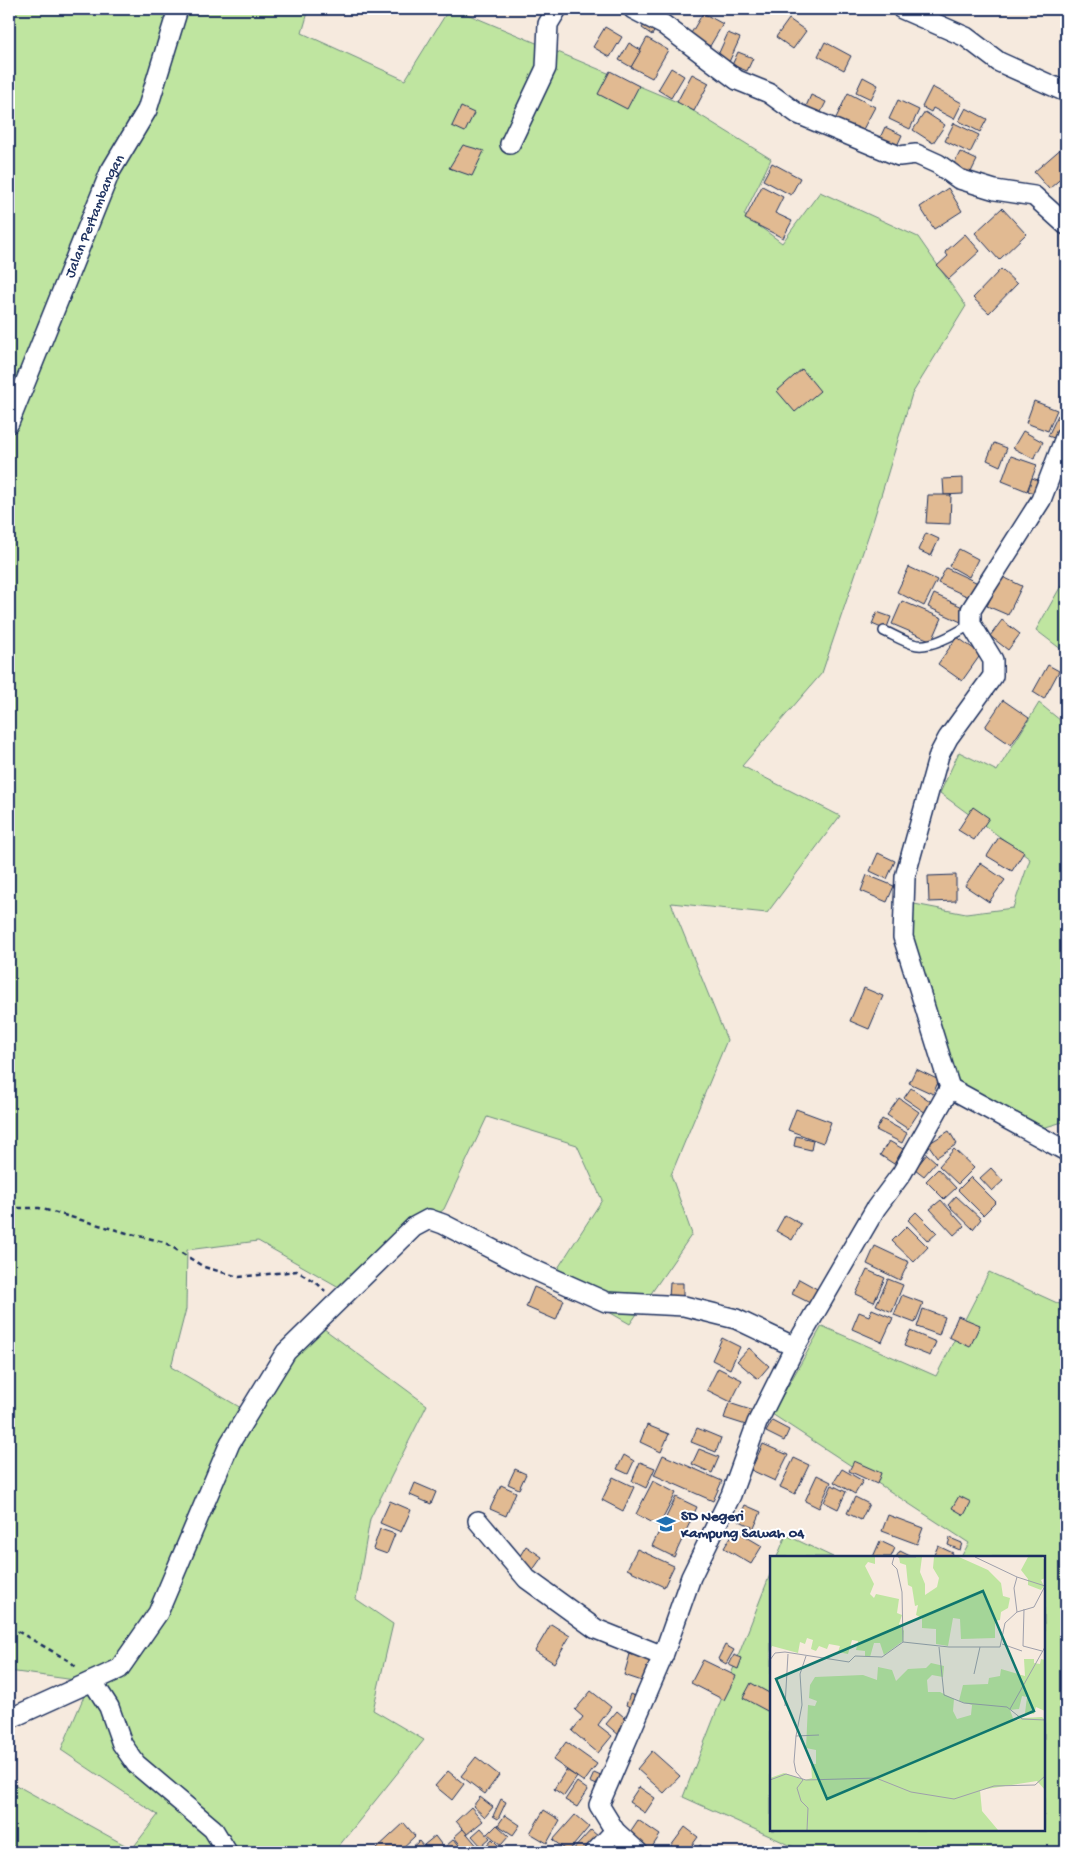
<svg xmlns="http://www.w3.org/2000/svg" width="1075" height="1861" font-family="'Gochi Hand',sans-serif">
	<rect width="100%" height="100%" fill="#f6eade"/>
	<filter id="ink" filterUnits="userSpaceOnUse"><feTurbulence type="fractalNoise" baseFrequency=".02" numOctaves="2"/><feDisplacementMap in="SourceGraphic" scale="10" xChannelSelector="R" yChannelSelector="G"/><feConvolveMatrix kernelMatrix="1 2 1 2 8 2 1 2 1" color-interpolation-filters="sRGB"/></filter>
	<g filter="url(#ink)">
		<!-- green -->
		<g fill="#bfe5a0" stroke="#6d8a7f">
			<path d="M9,9H309L302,33L405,80L449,9H455L682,104L771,159L744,215L782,243L820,192L918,237L966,306L912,394L872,525L822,673L742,766L840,816L767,913L671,903L727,1040L671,1175L692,1234L630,1324L551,1279L602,1200L577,1145L487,1117L444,1209L346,1291L258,1241L187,1250L186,1309L171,1367L248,1412L316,1323L427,1405L370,1519L356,1599L393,1624L373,1710L424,1740L334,1852H9V1794L14,1784L132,1849L158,1815L61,1750L90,1682L9,1671Z"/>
			<path d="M1066,577V653L1036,630Z"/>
			<path d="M1039,703L1066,725V1121L1029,1132L956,1091L902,948L904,902L966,914L1013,908L1030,859L940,793L959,752L997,771Z"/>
			<path d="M989,1272L1066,1307V1852H805L683,1797L771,1572V1830H1044V1557H961L969,1543L772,1414L822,1326L936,1376Z"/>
			<path d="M786,1535L833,1557H777Z"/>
		</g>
		<!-- building -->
		<g fill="#e1ba92" stroke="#1b2f5e">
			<path d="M703,13L723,24L710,46L690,35Z"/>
			<path d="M789,19L806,31L793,49L776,37Z"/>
			<path d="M647,20L657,27L652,35L642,28Z"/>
			<path d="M605,27L622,37L610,57L593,47Z"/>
			<path d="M728,33L740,38L729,62L717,57Z"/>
			<path d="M647,38L668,50L652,78L631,67Z"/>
			<path d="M825,42L851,56L844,70L818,56Z"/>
			<path d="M629,43L641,50L631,67L619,60Z"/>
			<path d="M738,52L753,58L747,71L732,65Z"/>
			<path d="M671,68L684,76L671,98L658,90Z"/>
			<path d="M610,71L639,86L627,109L598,94Z"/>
			<path d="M692,74L709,83L694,111L677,102Z"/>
			<path d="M863,77L878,85L871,99L856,92Z"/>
			<path d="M932,87L962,103L954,119L933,108L931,112L922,107Z"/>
			<path d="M848,93L875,107L860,135L834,122Z"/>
			<path d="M811,95L826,102L818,118L804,111Z"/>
			<path d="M898,100L919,110L910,129L889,119Z"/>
			<path d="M461,107L474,113L465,132L452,126Z"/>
			<path d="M966,108L987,119L980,132L959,121Z"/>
			<path d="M925,112L945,125L933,143L913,130Z"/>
			<path d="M954,123L979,135L970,153L945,141Z"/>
			<path d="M885,127L902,135L896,148L879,140Z"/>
			<path d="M463,145L484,151L472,176L449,168Z"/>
			<path d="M1064,146L1066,150V174L1049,189L1034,172Z"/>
			<path d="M960,152L977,160L970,174L953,166Z"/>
			<path d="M772,163L800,178L791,195L763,180Z"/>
			<path d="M762,186L783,197L775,213L792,221L783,238L745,219Z"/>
			<path d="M948,188L962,211L934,229L920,207Z"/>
			<path d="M1002,208L1026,234L999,260L975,233Z"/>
			<path d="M965,234L980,251L949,279L937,266L948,256L945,252Z"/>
			<path d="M1001,269L1017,284L989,313L973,298Z"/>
			<path d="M802,369L820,391L795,412L777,391Z"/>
			<path d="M1034,401L1057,410L1048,431L1026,423Z"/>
			<path d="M1058,415L1066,419L1057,439L1048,436Z"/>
			<path d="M1023,431L1043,442L1034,459L1013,448Z"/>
			<path d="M994,443L1007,448L1000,466L987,460Z"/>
			<path d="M1011,456L1037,465L1027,491L1002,481Z"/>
			<path d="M963,478V494L944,495L943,479Z"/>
			<path d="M1032,478L1038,480L1034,493L1028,491Z"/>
			<path d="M928,495H951L950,524L926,523Z"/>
			<path d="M926,533L939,539L931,556L918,550Z"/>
			<path d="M959,549L978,559L969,577L949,566Z"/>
			<path d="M909,567L937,580L924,606L897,592Z"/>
			<path d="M946,568L978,583L971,598L938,583Z"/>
			<path d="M1001,576L1022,586L1008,615L987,606Z"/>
			<path d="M934,594L967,609L961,622L928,607Z"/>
			<path d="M902,601L942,618L932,641L892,624Z"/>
			<path d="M877,612L891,617L886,630L872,624Z"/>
			<path d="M1002,620L1020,634L1008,650L990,636Z"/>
			<path d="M957,637L981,654L962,681L938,664Z"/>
			<path d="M1048,665L1059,671L1044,699L1033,692Z"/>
			<path d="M1003,700L1029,718L1011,745L985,727Z"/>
			<path d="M973,807L989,818L974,840L958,830Z"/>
			<path d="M999,837L1024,852L1012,871L987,856Z"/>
			<path d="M878,853L895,861L887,879L870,871Z"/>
			<path d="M980,863L1005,880L989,902L965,886Z"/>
			<path d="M867,875L894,886L887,902L861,891Z"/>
			<path d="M956,875V901L929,902L928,876Z"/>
			<path d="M864,988L883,996L869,1029L850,1021Z"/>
			<path d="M916,1069L939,1080L933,1094L909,1083Z"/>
			<path d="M911,1088L933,1103L926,1113L904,1098Z"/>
			<path d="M899,1098L919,1112L908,1129L887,1115Z"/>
			<path d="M796,1109L831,1122L823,1143L788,1130Z"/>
			<path d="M882,1119L907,1133L902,1143L876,1130Z"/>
			<path d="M949,1131L957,1144L937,1157L928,1144Z"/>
			<path d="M796,1136L813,1140L811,1150L794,1146Z"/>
			<path d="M889,1141L903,1149L894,1164L880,1155Z"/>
			<path d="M954,1149L974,1168L958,1184L939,1166Z"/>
			<path d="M927,1154L936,1162L924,1176L915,1169Z"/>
			<path d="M991,1168L1003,1181L992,1191L980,1178Z"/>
			<path d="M938,1169L956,1188L944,1199L926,1181Z"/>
			<path d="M971,1177L996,1202L983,1215L958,1190Z"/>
			<path d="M956,1196L981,1219L973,1229L948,1205Z"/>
			<path d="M941,1200L964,1226L954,1235L930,1209Z"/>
			<path d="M916,1212L937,1233L928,1241L908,1220Z"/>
			<path d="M785,1215L801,1224L792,1240L776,1231Z"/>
			<path d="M907,1226L928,1247L914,1262L892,1241Z"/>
			<path d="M875,1246L909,1262L900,1280L867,1264Z"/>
			<path d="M867,1270L885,1278L874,1302L856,1294Z"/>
			<path d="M799,1279L819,1290L812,1304L792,1294Z"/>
			<path d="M888,1279L903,1285L892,1312L876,1305Z"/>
			<path d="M670,1283H683V1298H669Z"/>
			<path d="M534,1287L564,1300L556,1320L526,1307Z"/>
			<path d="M902,1295L923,1303L915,1323L894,1315Z"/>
			<path d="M872,1309L893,1318L882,1342L852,1329L859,1312L869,1316Z"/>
			<path d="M923,1309L945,1317L939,1335L917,1327Z"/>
			<path d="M958,1316L980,1325L970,1347L949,1337Z"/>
			<path d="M910,1331L936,1342L930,1356L904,1346Z"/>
			<path d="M722,1338L740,1347L730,1369L712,1360Z"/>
			<path d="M749,1348L769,1366L758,1379L737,1361Z"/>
			<path d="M718,1368L742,1380L731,1402L707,1390Z"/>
			<path d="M729,1403L754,1411L749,1426L724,1418Z"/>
			<path d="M772,1421L789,1430L784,1441L766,1432Z"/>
			<path d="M647,1425L669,1434L661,1452L640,1442Z"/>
			<path d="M697,1428L721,1438L716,1452L691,1442Z"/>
			<path d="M763,1444L788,1455L775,1481L751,1470Z"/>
			<path d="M699,1449L719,1457L712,1473L692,1464Z"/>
			<path d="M624,1455L634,1461L628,1474L617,1469Z"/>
			<path d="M663,1455L722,1481L713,1501L654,1475Z"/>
			<path d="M794,1458L809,1465L795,1494L780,1487Z"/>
			<path d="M854,1461L881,1473L877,1484L849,1471Z"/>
			<path d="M640,1462L655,1468L646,1488L632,1481Z"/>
			<path d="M515,1469L526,1474L519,1489L508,1484Z"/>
			<path d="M842,1469L863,1481L855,1494L834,1482Z"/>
			<path d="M817,1475L831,1482L819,1508L805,1501Z"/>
			<path d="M613,1477L634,1487L623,1511L602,1500Z"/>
			<path d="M653,1481L676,1493L659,1526L636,1514Z"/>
			<path d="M415,1483L436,1492L431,1504L410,1495Z"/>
			<path d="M501,1485L516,1492L506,1516L490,1509Z"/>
			<path d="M832,1485L846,1492L838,1509L824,1502Z"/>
			<path d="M959,1496L971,1502L964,1515L952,1508Z"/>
			<path d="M676,1497L697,1507L674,1557L652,1546Z"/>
			<path d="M855,1497L869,1504L861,1520L847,1513Z"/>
			<path d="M390,1501L411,1510L401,1532L380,1523Z"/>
			<path d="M745,1505L761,1512L754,1528L738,1520Z"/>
			<path d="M888,1515L923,1528L917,1544L882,1531Z"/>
			<path d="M380,1529L395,1534L387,1554L373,1549Z"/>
			<path d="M735,1530L762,1546L751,1564L724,1548Z"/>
			<path d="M950,1538L962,1543L960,1550L948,1545Z"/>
			<path d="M880,1541L895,1548L891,1557H873Z"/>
			<path d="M526,1546L542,1557L530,1574L515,1564Z"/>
			<path d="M938,1546L953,1553L951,1557H933Z"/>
			<path d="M637,1549L674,1566L664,1587L627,1569Z"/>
			<path d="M900,1551L912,1557H896Z"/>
			<path d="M551,1624L570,1636L554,1663L535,1651Z"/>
			<path d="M725,1645L734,1650L726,1664L718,1659Z"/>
			<path d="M630,1654L654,1661L648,1683L624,1675Z"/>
			<path d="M734,1655L742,1658L738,1669L729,1665Z"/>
			<path d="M703,1660L736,1676L724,1700L691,1683Z"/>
			<path d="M751,1683L771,1694V1713L743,1698Z"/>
			<path d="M591,1691L611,1707L598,1725L612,1736L598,1753L572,1731L583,1717L575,1710Z"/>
			<path d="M630,1694L641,1699L636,1710L626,1705Z"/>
			<path d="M617,1711L631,1723L620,1736L606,1724Z"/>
			<path d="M566,1742L597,1764L584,1782L553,1760Z"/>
			<path d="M652,1751L680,1776L664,1793L637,1769Z"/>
			<path d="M476,1757L499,1775L485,1794L461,1776Z"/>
			<path d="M566,1770L577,1777L564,1796L554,1789Z"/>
			<path d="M448,1771L464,1784L452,1800L435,1786Z"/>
			<path d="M594,1773L603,1777L599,1786L590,1782Z"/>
			<path d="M577,1782L588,1790L577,1807L565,1800Z"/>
			<path d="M639,1787L655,1798L645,1813L629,1802Z"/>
			<path d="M480,1797L493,1807L485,1817L473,1806Z"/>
			<path d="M501,1799L506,1802L498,1819L493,1816Z"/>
			<path d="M471,1807L483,1821L467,1834L456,1821Z"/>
			<path d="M544,1810L560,1820L547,1843L530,1833Z"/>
			<path d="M505,1815L520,1825L513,1835L498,1825Z"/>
			<path d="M575,1815L589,1827L568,1852L553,1840Z"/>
			<path d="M638,1820L660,1835L650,1850L628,1835Z"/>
			<path d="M404,1823L415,1836L398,1852H378L376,1849Z"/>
			<path d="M497,1825L509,1836L501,1845L488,1834Z"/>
			<path d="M685,1827L698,1837L687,1852H679L671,1846Z"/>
			<path d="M481,1828L490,1838L481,1846L472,1836Z"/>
			<path d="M463,1829L479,1848L473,1852H466L454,1837Z"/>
			<path d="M591,1830L600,1838L588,1852H571Z"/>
			<path d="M435,1836L447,1852H429L424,1845Z"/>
			<path d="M454,1839L463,1850L460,1852H452L446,1846Z"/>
			<path d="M492,1839L505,1852H486L483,1849Z"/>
			<path d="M610,1839L625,1852H598Z"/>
			<path d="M419,1841L428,1852H409L408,1851Z"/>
			<path d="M700,1845L710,1852H695Z"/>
		</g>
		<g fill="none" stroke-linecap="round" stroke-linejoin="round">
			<!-- lane casing -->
			<g stroke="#1b2f5e" stroke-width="12">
				<path id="lane" d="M884,631C893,635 903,641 913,644C929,650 957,633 971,624"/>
			</g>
			<!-- street casing -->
			<g stroke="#1b2f5e" stroke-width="22">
				<g id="street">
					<path d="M633,9L664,25L737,80L769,93L798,114L899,156L916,154L938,164L959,179L995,190L1034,196L1066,225"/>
					<path d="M902,9L966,37L999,62L1066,92"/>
					<path d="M510,144L546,68L548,24L557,9"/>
					<path id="s1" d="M9,423L110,172L147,110L178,9"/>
					<path d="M950,1088L1066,1151"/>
					<path d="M478,1521L527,1579L596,1629L663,1656"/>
					<path d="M93,1682L109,1707L122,1744L136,1764L213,1829L227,1852"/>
					<path d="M9,1719L119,1669L158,1613L230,1443L286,1352L414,1227L429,1219L443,1224L521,1264L606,1302L684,1306L736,1319L795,1347"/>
					<path d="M595,1852L615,1831"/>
					<path d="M638,1852L615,1831L599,1805L663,1656L691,1577L731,1495L757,1423L795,1347L876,1208L902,1173L950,1088L903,937L905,877L939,755L948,738L993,676V660L971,624V610L1041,500L1066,435"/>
				</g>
			</g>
			<!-- path -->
			<g stroke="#1b2f5e" stroke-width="2.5" stroke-dasharray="5 4" stroke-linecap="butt">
				<path d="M9,1208H39L127,1233L164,1242L204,1267L239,1277L297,1271L318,1284L325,1291"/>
				<path d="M9,1628L19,1632L71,1662L78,1669"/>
			</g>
			<!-- lane -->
			<use href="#lane" stroke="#fff" stroke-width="9"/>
			<!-- street -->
			<use href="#street" stroke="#fff" stroke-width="19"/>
		</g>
	</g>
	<!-- icons -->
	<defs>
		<g id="school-bare" transform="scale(1.5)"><path d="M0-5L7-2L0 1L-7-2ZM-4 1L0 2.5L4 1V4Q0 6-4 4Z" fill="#1f6fb2" stroke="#fff" stroke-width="2.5" paint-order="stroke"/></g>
	</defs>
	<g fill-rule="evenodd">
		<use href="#school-bare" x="666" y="1524"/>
	</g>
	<g text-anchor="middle" stroke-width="4" stroke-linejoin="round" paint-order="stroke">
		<!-- street labels -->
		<g font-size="15" fill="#1b2f5e" stroke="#fff">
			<text dy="5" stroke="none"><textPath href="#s1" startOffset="224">Jalan Pertambangan</textPath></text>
		</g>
		<!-- poi labels -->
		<g font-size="15" font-weight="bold" fill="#1b2f5e" stroke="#fff" text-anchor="start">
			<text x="681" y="1520">SD Negeri<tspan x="681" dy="17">Kampung Sawah 04</tspan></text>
		</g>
	</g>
	<!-- overview -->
	<g transform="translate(770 1556)">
		<rect width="275" height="275" fill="#f6eade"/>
		<path d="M0,1H105V8L98,6L95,10L104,28L100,38L104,42L106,38L129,43L127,57L132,59L129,68L134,75L133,85L114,99L110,87H104L100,101L95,100V95L86,94L88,85L82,84L78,98L68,96L70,90L59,88L57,93L49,90L46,95L41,93L43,84L37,82L35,88L30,86L28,97L2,90L0,95ZM129,1H152L150,16L155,28V39L167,31L169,22L163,12L164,1H189L218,14L231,27L233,40L240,42L238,52L231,56L230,64L225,65V82L191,83L190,63L183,62L178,90L166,88V73L152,72V62L146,59L148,49L145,50L142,31L138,29L136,9L130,7ZM258,1H272L275,5V22L271,24L274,30L271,34L258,29V23L251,14ZM254,103H264V107L270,108L271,103L275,104V155L266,151L264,158L255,157L257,141L252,140L249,153L240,154L244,165L253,162L272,161L275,164V234L267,225L210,234L212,255L228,274H0V222L14,217L35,224L42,222L41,208H46V194L36,192L38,149L45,150L47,145L39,142L40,129L45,121L93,119L107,124L108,111L122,114L126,125L138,113L156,112L161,107L174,110L173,121L162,119L157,124L158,136H170L184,143L183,155L187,163L201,159L202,149L189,145L193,129L218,128L219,122L230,120L231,113L255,120Z" fill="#bfe5a0"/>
		<path fill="none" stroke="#9e9fab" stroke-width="1" d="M124,1L122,8L127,13L132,36L133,86M128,1H146M205,1L247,21L275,30M247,21L244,32L247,56M254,53L253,90L272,95M232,88L252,95M169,91L174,139L194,147L237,151L252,163L275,164M36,100L30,118L32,149L26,180L49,179M0,104L5,97L15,96L79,106L85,100L112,101L133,86L179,91H230L235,67L247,56L264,51L275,30M204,118L210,91M15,150L18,98M240,153L275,91M26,180L24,206L26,216L33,224M0,224L16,218L36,224L106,222L141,236L184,243L224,230L265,229L275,220M33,224L27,232L31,245L38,252L37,274"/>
		<path fill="#0f766e" fill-opacity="0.15" stroke="#0f766e" stroke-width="2.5" d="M213,35L264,155L57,243L6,123Z"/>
		<rect width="275" height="275" fill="none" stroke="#1b2f5e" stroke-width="2.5"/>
	</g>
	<!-- margin -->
	<rect width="1075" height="1861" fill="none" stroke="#fff" stroke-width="30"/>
	<rect x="15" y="15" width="1045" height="1831" fill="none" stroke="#1b2f5e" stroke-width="2" filter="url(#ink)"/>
</svg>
